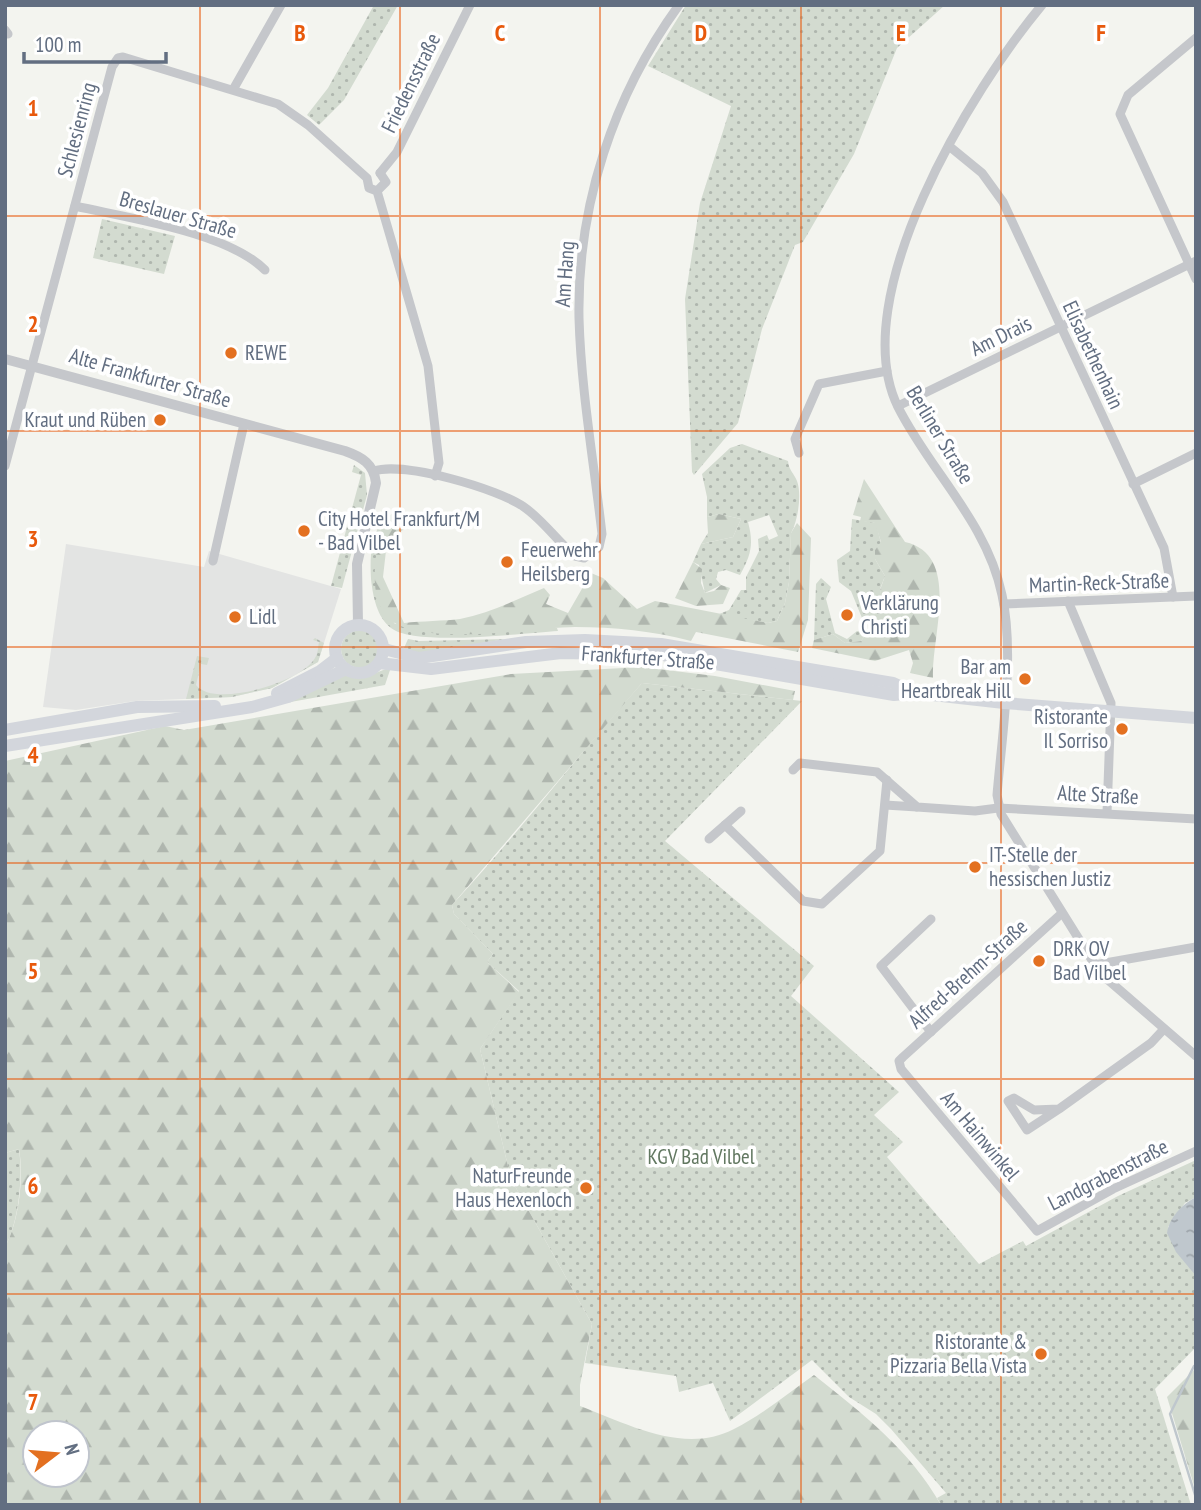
<svg xmlns="http://www.w3.org/2000/svg" width="1201" height="1510" font-family="'PT Sans Narrow',sans-serif">
	<defs>
		<pattern id="green-dots" width="8" height="8" patternUnits="userSpaceOnUse" patternTransform="scale(1.75)"><rect width="8" height="8" fill="#d3dbd0"/><path d="M2 2h.1M6 6h.1" fill="none" stroke="#afb6ae" stroke-width="1.8" stroke-linecap="round"/></pattern>
		<pattern id="forest-firs" width="22" height="20" patternUnits="userSpaceOnUse" patternTransform="scale(1.75)"><rect width="22" height="20" fill="#d3dbd0"/><path d="M5 1l3.5 6h-7zM16 11l3.5 6h-7z" fill="#afb6ae"/></pattern>
		<pattern id="water-ripples" width="26" height="14" patternUnits="userSpaceOnUse" patternTransform="scale(1.75)"><rect width="26" height="14" fill="#bfc7cd"/><path d="M2 4q2-2 4 0t4 0M15 11q2-2 4 0t4 0" fill="none" stroke="#9fa6ac"/></pattern>
	</defs>
	<rect width="100%" height="100%" fill="#f3f4ef"/>
	<!-- built -->
	<path fill="#e3e4e3" d="M66,544L204,567L209,551L341,589L318,662L272,688L232,697L135,701L76,710L43,707Z"/>
	<!-- green -->
	<g fill="url(#green-dots)">
		<path d="M374,5H398L344,100L319,125L307,115L328,88Z"/>
		<path d="M686,5H945L897,48L854,154L803,242L795,245L762,329L738,423L694,475L692,472L685,299L700,203L731,106L648,66Z"/>
		<path d="M102,219L175,236L164,274L93,258Z"/>
		<path d="M742,444L788,461C789,471 794,473 797,481C802,494 798,521 791,533L789,582L785,603L777,621L768,623L717,615L729,610L741,590H746V577L759,551L758,539L767,535L769,540L778,536L769,515L748,522C754,544 751,555 740,575L726,570L718,572L716,579L721,585L705,593L699,565L693,562L701,544L733,537L741,519L719,514L707,517V497L702,474L730,448Z"/>
		<path d="M354,465L365,473L367,495L342,588L331,586L361,475L352,472Z"/>
		<path d="M852,519L876,523L881,543L875,550V559L885,576L880,589L886,622L862,618L851,591L839,582L837,560L850,551Z"/>
		<path d="M382,522C374,567 370,584 395,624L557,628L558,631C524,633 415,647 391,628C377,617 373,597 371,579C370,561 370,537 382,522Z"/>
		<path d="M821,578L831,587L826,599L835,633L847,639L857,631L867,633L861,641L845,643L833,634L814,640L816,584Z"/>
		<circle cx="360" cy="649" r="19"/>
		<path d="M315,638L324,643L318,662L272,688L232,697L186,699L197,656L209,658L207,665L201,664L196,685C214,709 302,682 315,658C318,654 318,647 319,642L313,640Z"/>
		<path d="M408,639L419,641L506,639L431,652L407,653L404,648Z"/>
		<path d="M391,667L385,685L274,705L346,675L365,677Z"/>
		<path d="M642,683L802,701L665,841L814,966L791,996L899,1092L874,1115L903,1142L887,1157L979,1264L1023,1241L1026,1246L1118,1196L1196,1160V1197L1185,1203L1168,1227L1196,1276V1347L1155,1389L1191,1505H941L937,1498L946,1493L891,1429L876,1414L849,1397L812,1360L730,1421L713,1383L679,1392L676,1376L585,1363L592,1324L511,1179L480,1049L519,991L487,962L493,954L454,914L452,905C518,834 577,756 642,683Z"/>
		<path d="M19,1149C23,1177 19,1221 5,1247V1153Z"/>
	</g>
	<!-- forest -->
	<g fill="url(#forest-firs)" fill-rule="evenodd">
		<path d="M864,479L905,542C962,555 931,636 933,678L910,673L913,663L909,650L875,661L812,648L814,640L833,634L845,643L861,641L867,633L875,634L877,623L885,622L880,590L885,576L875,559V550L881,542L875,523L860,521L861,517L853,515Z"/>
		<path d="M396,510L415,514L412,523L387,542L383,577L404,623C422,621 444,621 460,619C489,613 516,600 544,588L550,595L546,604L568,613L591,573L603,578L637,609L655,601L768,623L777,621L785,603L789,582L791,533L797,523L811,538L808,620L798,652L696,632L691,641C653,631 614,627 575,627C533,627 406,651 383,612C368,587 377,548 382,522Z"/>
		<path d="M719,514L741,519L733,537L701,544L708,533L707,517Z"/>
		<path d="M693,562L702,569L701,583L705,593L714,591L721,585L730,588L723,604L696,606L675,598Z"/>
		<path d="M642,667L715,676L795,691L793,700L642,683L452,905L454,914L493,954L487,962L519,992L480,1049L511,1179L592,1324L580,1385V1406C628,1424 684,1455 734,1429C762,1415 788,1393 814,1375C863,1414 910,1450 941,1505H5V1247C19,1222 24,1177 19,1149L5,1153V761L165,726L184,730L511,674ZM35,1433H77V1475H35Z"/>
		<path d="M1196,1368V1492L1167,1397Z"/>
	</g>
	<!-- water -->
	<path fill="url(#water-ripples)" d="M1196,1197V1276L1176,1252L1167,1233C1169,1218 1182,1204 1196,1197Z"/>
	<g fill="none" stroke-linecap="round" stroke-linejoin="round">
		<!-- stream -->
		<path stroke="#bfc7cd" stroke-width="2.5" d="M1194,1366L1170,1414L1196,1498"/>
		<!-- minor -->
		<g stroke="#c5c7cb" stroke-width="9">
			<path d="M1042,5C972,89 844,297 898,407C930,471 987,522 1002,595C1015,653 1002,735 997,795L1001,814L1100,973L1196,1056"/>
			<path d="M5,30L8,34"/>
			<path d="M1196,38L1128,95L1120,114L1196,279"/>
			<path d="M234,88L281,5"/>
			<path d="M949,146L982,173L1003,202L1164,548L1173,597"/>
			<path d="M380,173L397,152L470,5"/>
			<path d="M377,191L386,182L380,173"/>
			<path d="M75,206C128,218 227,232 265,270"/>
			<path d="M898,406L1196,261"/>
			<path d="M799,453L795,439L819,384L887,371"/>
			<path d="M5,466L112,67L118,58L123,57L278,104L308,125L367,178L369,188L377,191L428,366L439,463L435,476"/>
			<path d="M374,471C403,461 499,489 524,507C543,520 557,541 575,556L584,558L599,547L602,534C594,463 581,390 579,318C577,206 613,96 679,5"/>
			<path d="M1133,484L1196,453"/>
			<path d="M213,561L244,424"/>
			<path d="M1068,601L1111,703L1107,813"/>
			<path d="M1004,604L1196,596"/>
			<path d="M793,770L800,763L877,772L917,807L975,811L998,808L1196,819"/>
			<path d="M885,805L917,807"/>
			<path d="M725,825L803,901L822,904L880,851L887,780"/>
			<path d="M709,839L741,811"/>
			<path d="M1061,914L903,1057L899,1061L901,1069L1037,1231L1113,1189L1196,1151"/>
			<path d="M1094,965L1196,947"/>
			<path d="M931,1032L881,966L931,919"/>
			<path d="M1059,1109L1027,1130L1008,1101L1014,1098L1034,1110L1059,1109L1151,1043L1164,1029"/>
		</g>
		<!-- tertiary -->
		<path stroke="#c5c7cb" stroke-width="10" d="M5,359L345,451C362,457 374,464 376,483L357,564L358,624"/>
		<!-- secondary -->
		<g stroke="#d3d6dc" stroke-width="12">
			<circle cx="359" cy="649" r="24"/>
			<path d="M384,649L419,658L526,642L585,640L661,644L893,683L914,693"/>
			<path d="M379,663L431,669L561,653L663,655L894,695L915,693L1004,703L1196,718"/>
			<path d="M277,693L320,671L337,658"/>
			<path d="M5,730L137,707L215,706"/>
			<path d="M5,746L252,707L288,697L346,669"/>
		</g>
	</g>
	<!-- grid -->
	<path fill="none" stroke="#e8590c" stroke-width="2" stroke-opacity="0.55" d="M200,5V1505M400,5V1505M600,5V1505M801,5V1505M1001,5V1505M5,216H1196M5,431H1196M5,647H1196M5,863H1196M5,1079H1196M5,1294H1196"/>
	<!-- markers -->
	<g fill="#e37020" stroke="#fff" stroke-width="2.5">
		<circle cx="231" cy="353" r="7"/>
		<circle cx="160" cy="420" r="7"/>
		<circle cx="304" cy="531" r="7"/>
		<circle cx="507" cy="562" r="7"/>
		<circle cx="847" cy="615" r="7"/>
		<circle cx="235" cy="617" r="7"/>
		<circle cx="1025" cy="679" r="7"/>
		<circle cx="1122" cy="729" r="7"/>
		<circle cx="975" cy="867" r="7"/>
		<circle cx="1039" cy="961" r="7"/>
		<circle cx="586" cy="1188" r="7"/>
		<circle cx="1041" cy="1354" r="7"/>
	</g>
	<g text-anchor="middle" stroke-width="7" stroke-linejoin="round" paint-order="stroke">
		<!-- street labels -->
		<g font-size="21" fill="#626e81" stroke="#fff">
			<text transform="translate(411 83) rotate(-64)" y="7">Friedensstraße</text>
			<text transform="translate(77 130) rotate(-75)" y="7">Schlesienring</text>
			<text transform="translate(178 215) rotate(16)" y="7">Breslauer Straße</text>
			<text transform="translate(565 274) rotate(-86)" y="7">Am Hang</text>
			<text transform="translate(1001 336) rotate(-26)" y="7">Am Drais</text>
			<text transform="translate(1093 355) rotate(65)" y="7">Elisabethenhain</text>
			<text transform="translate(150 378) rotate(16)" y="7">Alte Frankfurter Straße</text>
			<text transform="translate(940 435) rotate(59)" y="7">Berliner Straße</text>
			<text transform="translate(1099 583) rotate(-2)" y="7">Martin-Reck-Straße</text>
			<text transform="translate(648 658) rotate(4)" y="7">Frankfurter Straße</text>
			<text transform="translate(1098 795) rotate(3)" y="7">Alte Straße</text>
			<text transform="translate(968 974) rotate(-42)" y="7">Alfred-Brehm-Straße</text>
			<text transform="translate(980 1136) rotate(50)" y="7">Am Hainwinkel</text>
			<text transform="translate(1108 1175) rotate(-27)" y="7">Landgrabenstraße</text>
		</g>
		<!-- poi labels -->
		<g font-size="21" fill="#626e81" stroke="#fff" text-anchor="start">
			<text x="245" y="360">REWE</text>
			<text x="146" y="427" text-anchor="end">Kraut und Rüben</text>
			<text x="318" y="526">City Hotel Frankfurt/M<tspan x="318" dy="24">- Bad Vilbel</tspan></text>
			<text x="521" y="557">Feuerwehr<tspan x="521" dy="24">Heilsberg</tspan></text>
			<text x="861" y="610">Verklärung<tspan x="861" dy="24">Christi</tspan></text>
			<text x="249" y="624">Lidl</text>
			<text x="1011" y="674" text-anchor="end">Bar am<tspan x="1011" dy="24">Heartbreak Hill</tspan></text>
			<text x="1108" y="724" text-anchor="end">Ristorante<tspan x="1108" dy="24">Il Sorriso</tspan></text>
			<text x="989" y="862">IT-Stelle der<tspan x="989" dy="24">hessischen Justiz</tspan></text>
			<text x="1053" y="956">DRK OV<tspan x="1053" dy="24">Bad Vilbel</tspan></text>
			<text x="572" y="1183" text-anchor="end">NaturFreunde<tspan x="572" dy="24">Haus Hexenloch</tspan></text>
			<text x="1027" y="1349" text-anchor="end">Ristorante &amp;<tspan x="1027" dy="24">Pizzaria Bella Vista</tspan></text>
		</g>
		<!-- park labels -->
		<g font-size="21" fill="#627861" stroke="#fff">
			<text x="701" y="1164">KGV Bad Vilbel</text>
		</g>
	</g>
	<g font-size="23" text-anchor="middle" font-weight="bold" fill="#e8590c" stroke="#fff" stroke-width="7" stroke-linejoin="round" paint-order="stroke">
		<text x="300" y="41">B</text>
		<text x="500" y="41">C</text>
		<text x="701" y="41">D</text>
		<text x="901" y="41">E</text>
		<text x="1101" y="41">F</text>
		<text x="33" y="116">1</text>
		<text x="33" y="332">2</text>
		<text x="33" y="547">3</text>
		<text x="33" y="763">4</text>
		<text x="33" y="979">5</text>
		<text x="33" y="1194">6</text>
		<text x="33" y="1410">7</text>
	</g>
	<!-- border -->
	<rect width="1201" height="1510" fill="none" stroke="#626e81" stroke-width="14"/>
	<!-- north arrow -->
	<g transform="translate(56 1454) rotate(74)"><circle r="33" fill="#ffffff" stroke="#c0c5cd" stroke-width="2"/>
	<path d="M0-5L12 26L0 18L-12 26Z" fill="#e37020"/>
	<text y="-10" font-size="19" font-weight="bold" text-anchor="middle" fill="#626e81">N</text>
	</g>
	<!-- scale -->
	<path d="M24 52v10h142v-10" fill="none" stroke="#626e81" stroke-width="3.5"/>
	<text x="35" y="52" font-size="21" fill="#626e81" stroke="#ffffff" stroke-width="5" paint-order="stroke">100 m</text>
</svg>
